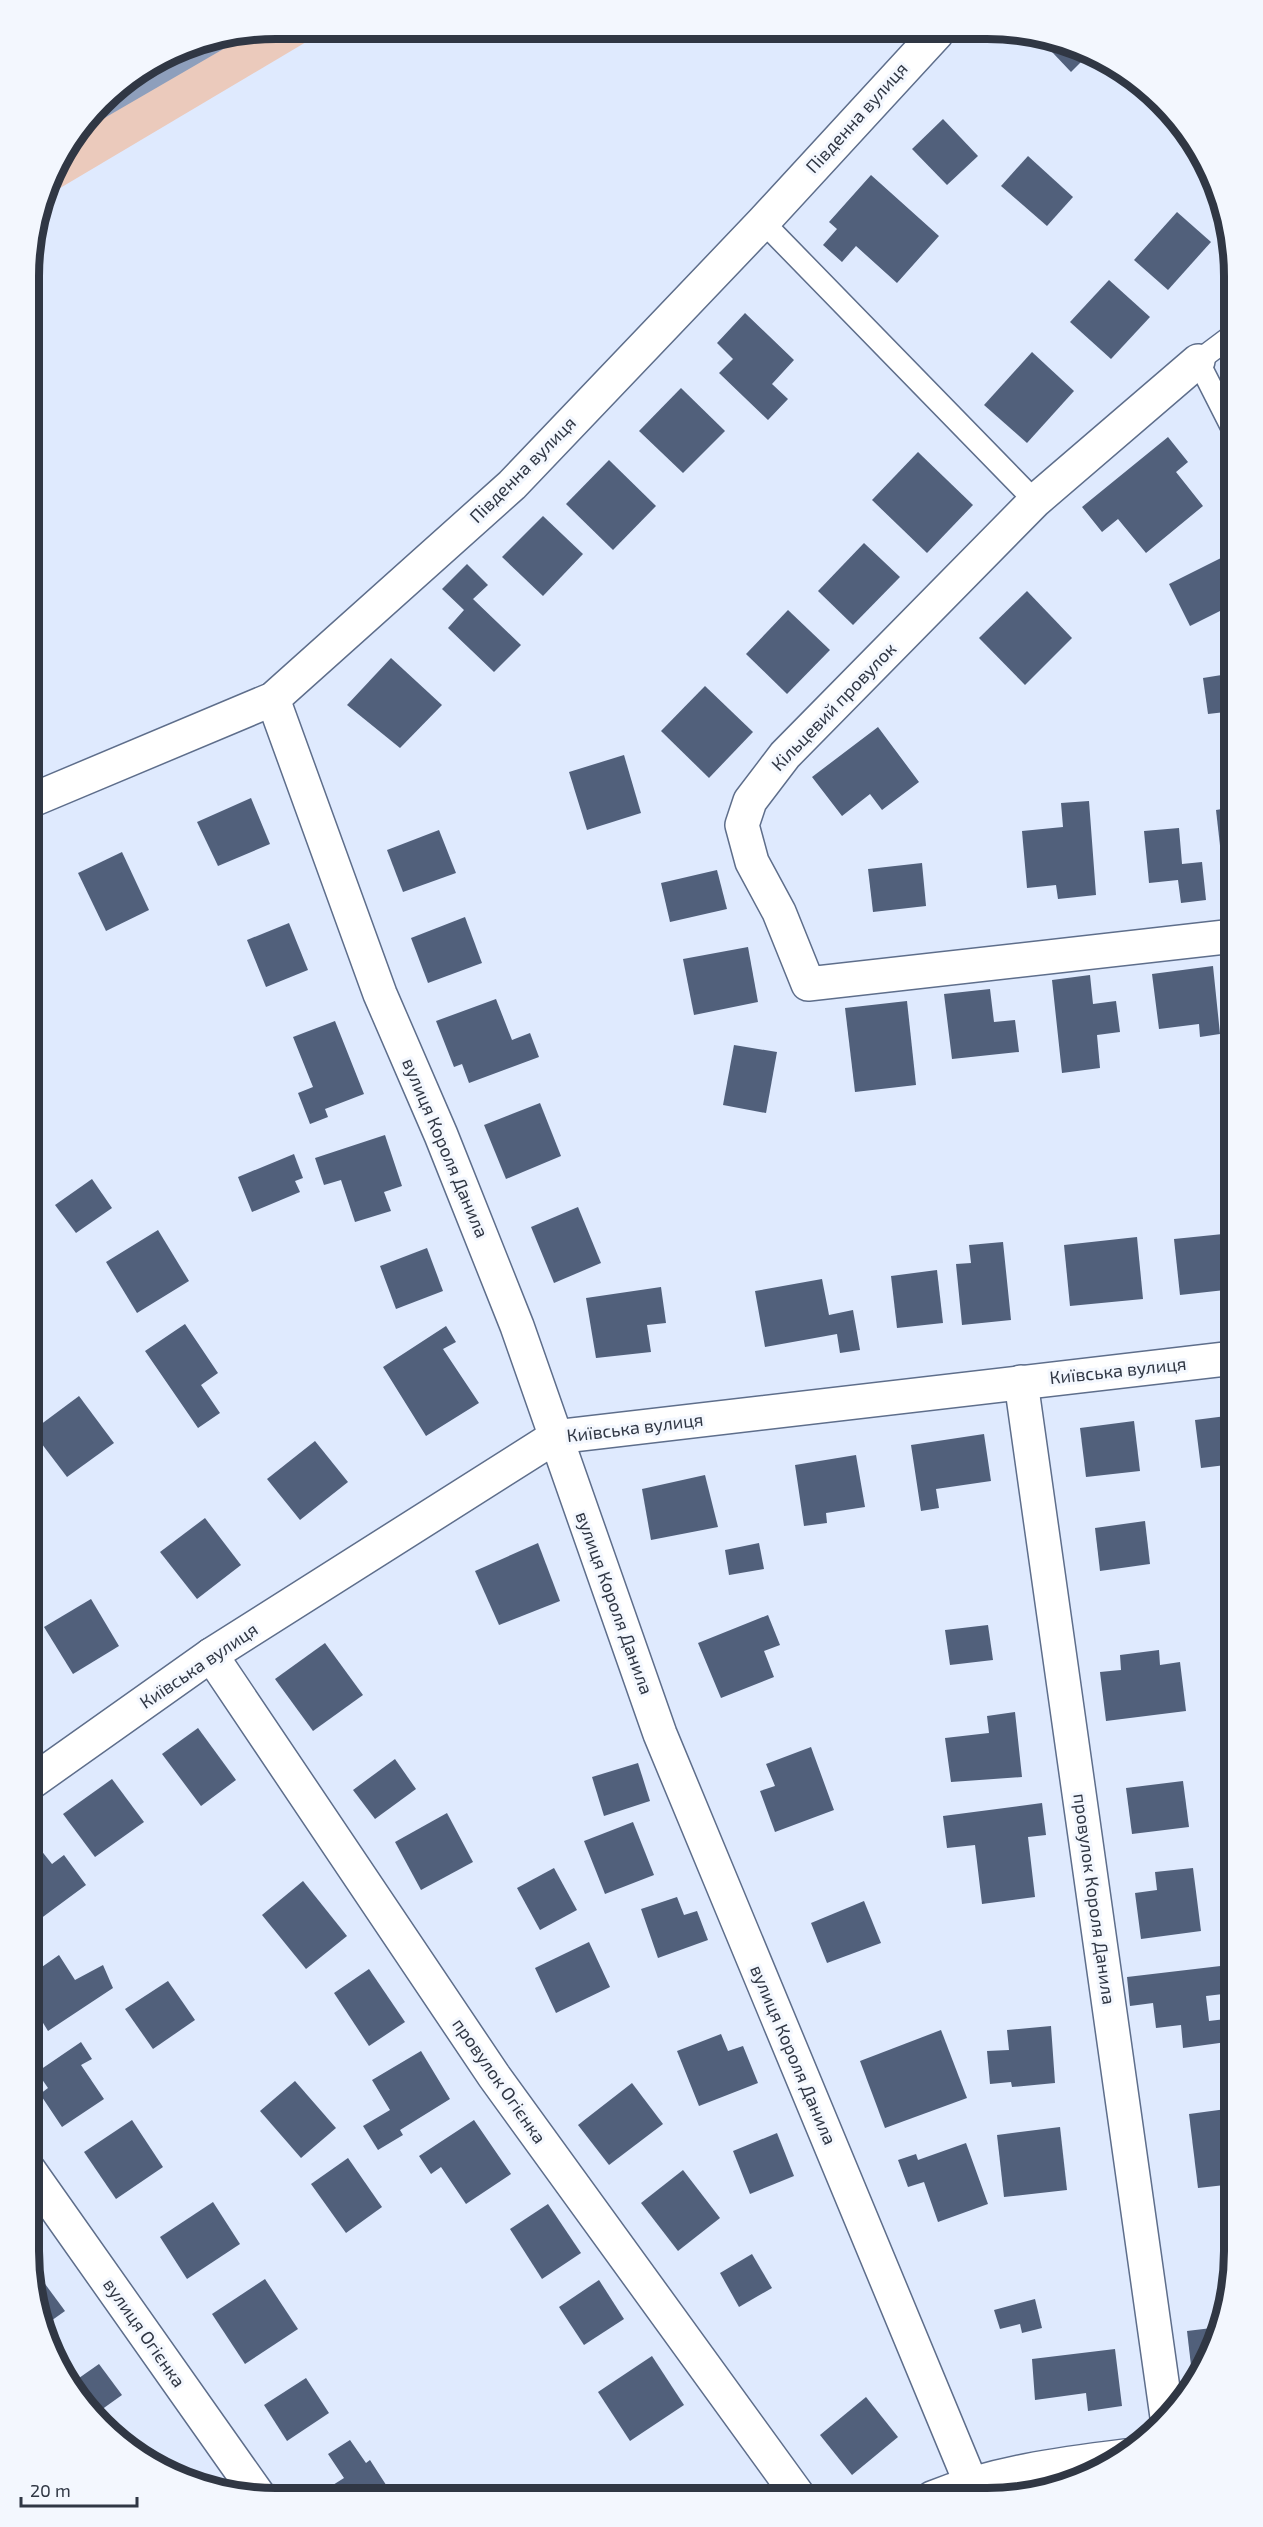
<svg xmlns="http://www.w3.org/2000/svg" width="1263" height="2527" font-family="'Exo 2',sans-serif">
	<rect width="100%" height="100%" fill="#dfeafe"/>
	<!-- green -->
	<path fill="#ebcabc" d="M276,29H328L45,197L54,166L113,90L182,47Z"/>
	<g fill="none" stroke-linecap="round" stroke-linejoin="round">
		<!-- stream -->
		<path stroke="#8e9fbc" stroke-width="12" d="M89,120L232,37"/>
	</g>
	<!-- building -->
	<g fill="#51607b">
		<path d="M1034,33H1035L1091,52L1071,72Z"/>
		<path d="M943,119L978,156L947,185L912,149Z"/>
		<path d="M1028,156L1073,197L1047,226L1001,186Z"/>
		<path d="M871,175L939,236L897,283L856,246L842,262L823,245L837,229L829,222Z"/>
		<path d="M1177,212L1211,242L1168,290L1134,260Z"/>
		<path d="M1109,280L1150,317L1111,359L1070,322Z"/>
		<path d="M745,313L794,360L772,384L788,399L768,420L719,373L733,359L717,343Z"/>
		<path d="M1032,352L1074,391L1027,443L984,405Z"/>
		<path d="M681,388L725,431L683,473L639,431Z"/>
		<path d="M1168,437L1188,462L1176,472L1203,506L1146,553L1118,519L1102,532L1082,507Z"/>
		<path d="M918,452L973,505L927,553L872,500Z"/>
		<path d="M609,460L656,506L613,550L566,504Z"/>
		<path d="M543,516L583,554L543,596L502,557Z"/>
		<path d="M864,543L900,577L853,625L818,591Z"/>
		<path d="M1225,556L1234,576V604L1190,626L1169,584Z"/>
		<path d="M467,564L488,585L473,599L521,645L494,672L448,628L464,610L442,589Z"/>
		<path d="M1027,591L1072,638L1025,685L979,638Z"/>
		<path d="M788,610L830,650L787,694L746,654Z"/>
		<path d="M391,658L442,705L400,748L347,705Z"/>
		<path d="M1234,673V711L1208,714L1203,678Z"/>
		<path d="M705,686L753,732L709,778L661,731Z"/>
		<path d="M878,727L919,782L882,810L870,794L842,816L812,777Z"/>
		<path d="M624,755L641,813L587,830L569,772Z"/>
		<path d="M251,798L270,844L218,866L197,822Z"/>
		<path d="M1089,801L1096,895L1058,899L1056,885L1027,888L1022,831L1063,827L1061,803Z"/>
		<path d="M1234,807V871L1223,872L1216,810Z"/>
		<path d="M1179,828L1182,864L1202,862L1206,900L1181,903L1178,880L1149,883L1144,831Z"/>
		<path d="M439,830L456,873L403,892L387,850Z"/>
		<path d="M122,852L149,910L106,931L78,873Z"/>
		<path d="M922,863L926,906L873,912L868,869Z"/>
		<path d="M717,870L727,909L670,922L661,883Z"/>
		<path d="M465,917L482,963L428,983L411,938Z"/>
		<path d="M289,923L308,970L266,987L247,940Z"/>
		<path d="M748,947L758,1002L694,1015L683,959Z"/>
		<path d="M1213,966L1220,1034L1200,1037L1199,1024L1159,1029L1152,974Z"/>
		<path d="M1090,975L1093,1004L1116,1001L1120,1032L1097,1035L1100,1068L1062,1073L1052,980Z"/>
		<path d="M990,989L994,1022L1015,1020L1019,1052L952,1059L944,994Z"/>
		<path d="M496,999L512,1040L530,1033L539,1057L469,1083L462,1064L454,1067L436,1021Z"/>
		<path d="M907,1001L916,1085L855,1092L845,1008Z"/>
		<path d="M335,1021L364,1094L325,1109L328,1117L310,1124L298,1093L313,1087L293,1037Z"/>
		<path d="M734,1045L777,1052L766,1113L723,1105Z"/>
		<path d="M540,1103L561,1156L506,1179L484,1125Z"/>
		<path d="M385,1135L402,1186L384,1192L391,1211L355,1222L341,1180L324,1185L315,1158Z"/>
		<path d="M294,1154L303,1178L295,1181L300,1192L252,1212L238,1177Z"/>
		<path d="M92,1179L112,1208L76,1233L55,1205Z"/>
		<path d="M578,1207L601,1263L554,1283L531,1227Z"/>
		<path d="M158,1230L189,1281L137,1313L106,1262Z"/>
		<path d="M1233,1233L1234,1289L1180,1295L1174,1239Z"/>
		<path d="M1137,1237L1143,1299L1070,1306L1064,1245Z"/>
		<path d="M1003,1242L1011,1320L962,1325L956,1264L971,1263L969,1245Z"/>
		<path d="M427,1248L443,1291L396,1309L380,1266Z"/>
		<path d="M937,1270L943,1323L897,1328L891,1276Z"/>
		<path d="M822,1279L829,1315L853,1310L860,1350L840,1353L837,1334L765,1347L755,1291Z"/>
		<path d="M661,1287L666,1323L647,1325L651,1352L596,1358L586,1298Z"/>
		<path d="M185,1324L218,1373L201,1385L220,1413L198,1428L145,1351Z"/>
		<path d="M446,1326L456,1342L443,1349L479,1403L426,1436L383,1367Z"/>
		<path d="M79,1396L114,1443L67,1477L32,1431Z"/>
		<path d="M1234,1415V1464L1201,1468L1195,1420Z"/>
		<path d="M1134,1421L1140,1471L1086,1477L1080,1428Z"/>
		<path d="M984,1434L991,1481L936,1489L939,1508L921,1511L911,1445Z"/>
		<path d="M315,1441L348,1482L300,1520L267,1479Z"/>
		<path d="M856,1455L865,1507L826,1513L827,1523L804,1526L795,1465Z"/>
		<path d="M705,1475L718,1527L651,1540L642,1489Z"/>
		<path d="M205,1518L241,1565L197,1599L160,1552Z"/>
		<path d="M1145,1521L1150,1564L1100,1571L1095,1528Z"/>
		<path d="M538,1543L560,1601L499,1625L475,1571Z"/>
		<path d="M759,1543L764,1569L729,1575L725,1550Z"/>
		<path d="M91,1599L119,1646L73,1674L44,1627Z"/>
		<path d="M768,1615L780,1645L764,1651L774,1677L721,1698L698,1643Z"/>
		<path d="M988,1625L993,1660L950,1665L945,1630Z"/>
		<path d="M325,1643L363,1695L313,1731L275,1679Z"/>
		<path d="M1159,1650L1160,1665L1180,1662L1186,1711L1106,1721L1100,1672L1121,1670L1120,1655Z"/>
		<path d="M1015,1712L1022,1777L951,1782L945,1738L989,1733L987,1716Z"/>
		<path d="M198,1728L236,1780L201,1806L162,1754Z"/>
		<path d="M811,1747L834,1810L775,1832L760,1791L775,1786L766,1764Z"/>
		<path d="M395,1759L416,1789L375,1819L353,1790Z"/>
		<path d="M638,1763L650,1801L604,1816L592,1777Z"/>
		<path d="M112,1779L144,1822L95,1857L63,1814Z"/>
		<path d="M1183,1781L1189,1827L1132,1834L1126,1788Z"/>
		<path d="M1042,1803L1046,1835L1028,1837L1035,1897L982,1904L975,1845L947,1848L943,1816Z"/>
		<path d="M447,1813L473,1862L421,1890L395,1842Z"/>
		<path d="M633,1822L654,1875L605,1894L584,1841Z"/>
		<path d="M36,1844L52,1864L64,1855L86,1885L36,1922L29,1913V1849Z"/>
		<path d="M554,1868L577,1910L540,1930L517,1888Z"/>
		<path d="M1193,1868L1201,1931L1141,1939L1135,1893L1157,1890L1155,1872Z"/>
		<path d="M303,1881L347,1936L306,1969L262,1915Z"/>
		<path d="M677,1897L684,1915L697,1911L708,1940L658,1958L641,1909Z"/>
		<path d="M864,1901L881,1943L827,1963L811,1923Z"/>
		<path d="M589,1942L610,1987L556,2013L535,1968Z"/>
		<path d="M59,1955L75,1980L103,1965L113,1988L48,2031L29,2000V1976Z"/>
		<path d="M1229,1965L1232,1993L1206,1996L1209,2021L1234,2018V2041L1183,2048L1181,2025L1156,2028L1153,2003L1130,2006L1127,1977Z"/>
		<path d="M369,1969L405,2022L369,2046L334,1993Z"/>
		<path d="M168,1981L195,2020L153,2049L125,2009Z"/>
		<path d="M1051,2026L1055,2083L1012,2087L1011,2082L990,2084L987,2051L1009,2050L1007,2030Z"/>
		<path d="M941,2030L967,2098L885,2128L860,2061Z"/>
		<path d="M721,2034L728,2051L743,2046L758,2083L699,2106L677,2051Z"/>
		<path d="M81,2042L92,2059L81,2065L104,2099L62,2127L40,2094L48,2088L37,2072Z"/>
		<path d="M421,2051L450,2099L400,2130L403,2135L378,2150L363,2126L390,2110L372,2080Z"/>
		<path d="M295,2081L336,2128L301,2158L260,2111Z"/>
		<path d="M632,2083L663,2124L609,2165L578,2125Z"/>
		<path d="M1234,2108V2184L1198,2188L1189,2114Z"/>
		<path d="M132,2120L163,2167L116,2199L84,2152Z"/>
		<path d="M474,2120L511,2174L466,2204L441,2167L431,2174L419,2156Z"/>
		<path d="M1060,2127L1067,2190L1004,2197L997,2135Z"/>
		<path d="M777,2133L794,2176L750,2194L733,2151Z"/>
		<path d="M966,2143L988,2204L938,2222L924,2182L908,2187L898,2160L916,2154L918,2160Z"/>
		<path d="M348,2158L382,2207L346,2233L311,2184Z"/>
		<path d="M683,2170L720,2218L678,2251L641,2203Z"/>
		<path d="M213,2202L240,2244L187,2279L160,2237Z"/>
		<path d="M548,2204L581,2253L542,2279L510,2229Z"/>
		<path d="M752,2254L772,2288L739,2307L720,2273Z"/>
		<path d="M34,2269L65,2311L41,2328L32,2271Z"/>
		<path d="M265,2279L298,2329L245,2364L212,2314Z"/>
		<path d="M599,2280L624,2319L584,2345L559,2307Z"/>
		<path d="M1035,2299L1042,2328L1022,2333L1020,2324L1000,2329L994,2310Z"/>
		<path d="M1220,2327L1216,2345L1200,2373L1192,2374L1187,2331Z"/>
		<path d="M1115,2349L1122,2406L1088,2411L1086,2393L1035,2400L1032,2359Z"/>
		<path d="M652,2356L684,2405L630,2441L598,2392Z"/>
		<path d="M99,2364L122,2395L94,2415L69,2385Z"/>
		<path d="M306,2378L329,2413L287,2441L264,2405Z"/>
		<path d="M866,2397L898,2437L852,2475L820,2435Z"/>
		<path d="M350,2440L366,2463L370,2460L390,2491L382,2497H329L325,2490L344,2478L328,2454Z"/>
		<path d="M184,2468L194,2481L174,2475Z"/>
	</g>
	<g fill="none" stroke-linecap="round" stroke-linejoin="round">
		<!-- service casing -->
		<g stroke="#5e6e8b" stroke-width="24">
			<g id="service">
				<path d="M763,222L1035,501"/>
				<path d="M1234,432L1198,361L1234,334"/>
			</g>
		</g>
		<!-- minor casing -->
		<g stroke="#5e6e8b" stroke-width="36">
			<g id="minor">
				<path d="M1198,361L1035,501L785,755L750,801L742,825L752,862L779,912L808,984L1234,936"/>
				<path d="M273,699L380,994L441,1135L517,1326L660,1734L977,2498"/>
				<path d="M30,801L273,699L512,485L763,222L937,33"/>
				<path d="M1021,1382L1167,2417"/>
				<path d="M211,1655L494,2076L800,2498"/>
				<path d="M29,1784L211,1655L555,1437L1234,1358"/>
				<path d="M29,2170L259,2496"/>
				<path d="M932,2498C993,2473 1059,2464 1125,2456"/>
			</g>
		</g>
		<!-- service -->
		<use href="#service" stroke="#fff" stroke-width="21"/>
		<!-- minor -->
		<use href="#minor" stroke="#fff" stroke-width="33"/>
	</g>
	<g text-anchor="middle" stroke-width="6" stroke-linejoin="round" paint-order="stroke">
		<!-- street labels -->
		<g font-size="18" fill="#303744" stroke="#f3f7fe">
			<text transform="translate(857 118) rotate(-48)" y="6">Південна вулиця</text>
			<text transform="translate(523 470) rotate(-45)" y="6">Південна вулиця</text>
			<text transform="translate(834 707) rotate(-46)" y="6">Кільцевий провулок</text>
			<text transform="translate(445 1148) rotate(67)" y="6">вулиця Короля Данила</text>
			<text transform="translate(1118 1371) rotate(-6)" y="6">Київська вулиця</text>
			<text transform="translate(635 1428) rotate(-7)" y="6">Київська вулиця</text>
			<text transform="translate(614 1603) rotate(70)" y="6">вулиця Короля Данила</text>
			<text transform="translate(199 1666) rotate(-34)" y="6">Київська вулиця</text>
			<text transform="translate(1094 1899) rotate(82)" y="6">провулок Короля Данила</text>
			<text transform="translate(793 2055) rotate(67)" y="6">вулиця Короля Данила</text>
			<text transform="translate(499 2081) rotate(55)" y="6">провулок Огієнка</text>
			<text transform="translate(144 2333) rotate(55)" y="6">вулиця Огієнка</text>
		</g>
	</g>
	<!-- crop -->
	<path d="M0 0H1263V2527H0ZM276 39H987A237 237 0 0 1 1224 276V2251A237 237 0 0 1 987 2488H276A237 237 0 0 1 39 2251V276A237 237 0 0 1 276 39Z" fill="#f3f7fe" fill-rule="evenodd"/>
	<path fill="none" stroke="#303744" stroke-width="8" d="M276 39H987A237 237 0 0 1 1224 276V2251A237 237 0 0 1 987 2488H276A237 237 0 0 1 39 2251V276A237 237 0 0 1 276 39Z"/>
	<!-- scale -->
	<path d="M21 2497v9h116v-9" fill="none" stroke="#303744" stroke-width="3"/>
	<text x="30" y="2497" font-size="18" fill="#303744" stroke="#f3f7fe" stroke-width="4.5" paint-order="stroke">20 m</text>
</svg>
